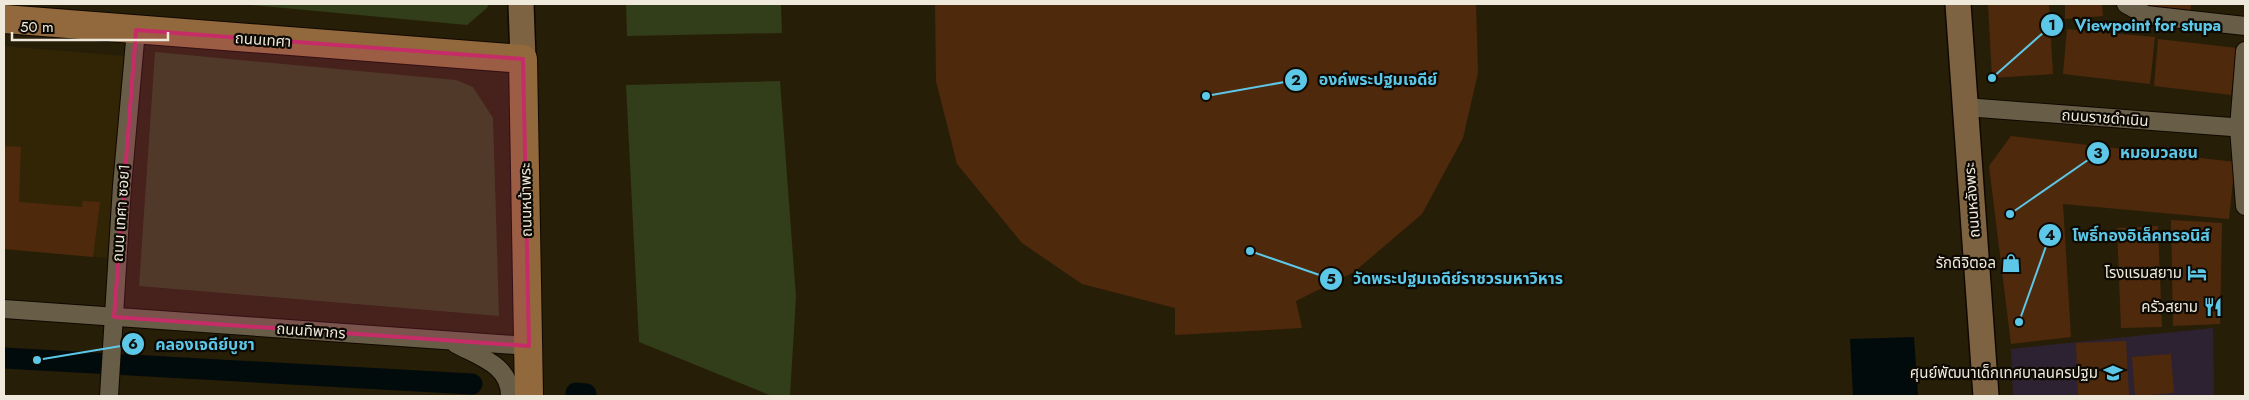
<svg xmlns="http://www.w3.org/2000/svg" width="2249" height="400" font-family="Jost,'Noto Sans Thai',sans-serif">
	<rect width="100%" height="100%" fill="#271e08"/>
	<!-- built -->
	<path fill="#312506" d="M4,46L125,56L107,258L4,249Z"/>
	<!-- education -->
	<path fill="#2d2231" d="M2213,328L2214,396H2013L2011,349Z"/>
	<!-- green -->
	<g fill="#323d1a">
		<path d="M240,4H489L487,8L467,25Z"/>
		<path d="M626,4H781L782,33L627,36Z"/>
		<path d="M155,52L456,80L473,87L493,118L499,316L139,286Z"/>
		<path d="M780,81L796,297L790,396H772L639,342L626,85Z"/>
	</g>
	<!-- water -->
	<path fill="#020b0c" d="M1914,337L1918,396H1853L1850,339Z"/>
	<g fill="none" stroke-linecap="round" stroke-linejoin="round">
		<!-- canal -->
		<g stroke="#020b0c" stroke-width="21">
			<path d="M4,358L472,384"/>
			<path d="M576,393L586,394V396"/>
		</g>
	</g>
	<!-- building -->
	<g fill="#4f290c">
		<path d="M935,4H1476L1478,73L1463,138L1422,214L1354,272L1296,301L1302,328L1175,335V308L1082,284L1022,243L957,164L936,81Z"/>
		<path d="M1988,4H2049L2053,74L1992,78Z"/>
		<path d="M2065,4H2102L2103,16L2065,19Z"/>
		<path d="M2137,4H2191L2190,15L2137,6Z"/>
		<path d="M2067,29L2155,37L2150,84L2063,74Z"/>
		<path d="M2158,39L2237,48L2231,95L2154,86Z"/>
		<path d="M2011,136L2235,162L2229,219L2063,204L2071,337L2011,344L1989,166Z"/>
		<path d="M4,146L21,147L19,202L82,207L83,201L100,202L93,257L4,249Z"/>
		<path d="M2171,220L2222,223L2220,324L2173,326Z"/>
		<path d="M2158,226L2162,327L2121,328L2117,228Z"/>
		<path d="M2126,341L2129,396H2078L2076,343Z"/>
		<path d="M2171,354L2174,393L2135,396L2132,357Z"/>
	</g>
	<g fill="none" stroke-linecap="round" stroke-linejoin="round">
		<!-- minor casing -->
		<g stroke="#100800" stroke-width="20">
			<g id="minor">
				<path d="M2126,4L2146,15L2245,26"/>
				<path d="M2245,51L2239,128L2245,206"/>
				<path d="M1965,107L2245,128"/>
				<path d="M4,309L529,346"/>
				<path d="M456,344C480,357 510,365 510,396"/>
				<path d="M109,396L122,186L136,30"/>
			</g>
		</g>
		<!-- secondary casing -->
		<g stroke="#100800" stroke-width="28">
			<g id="secondary">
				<path d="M521,4L523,59"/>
				<path d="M1958,4L1986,396"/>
			</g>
		</g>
		<!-- primary casing -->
		<g stroke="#100800" stroke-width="30">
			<path id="primary" d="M4,19L523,59L529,396"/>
		</g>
		<!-- minor -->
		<use href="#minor" stroke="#685d46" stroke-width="18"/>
		<!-- secondary -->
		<use href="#secondary" stroke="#7d6341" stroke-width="25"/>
		<!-- primary -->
		<use href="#primary" stroke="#92693c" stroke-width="28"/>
	</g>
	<!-- marked area -->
	<path fill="#c62d68" fill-opacity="0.2" stroke="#c62d68" stroke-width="4" stroke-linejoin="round" d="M136,30L523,59L529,346L114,317Z"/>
	<!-- icons -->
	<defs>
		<g id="shop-bare" transform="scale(1.5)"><path d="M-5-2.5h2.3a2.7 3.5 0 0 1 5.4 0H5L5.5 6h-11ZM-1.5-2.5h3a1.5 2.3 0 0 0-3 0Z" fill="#5dc7e8" stroke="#0d0903" stroke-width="2.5" paint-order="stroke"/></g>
		<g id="hotel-bare" transform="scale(1.5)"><path d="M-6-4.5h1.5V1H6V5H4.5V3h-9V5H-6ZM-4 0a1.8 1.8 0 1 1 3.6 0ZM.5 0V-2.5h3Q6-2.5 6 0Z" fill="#5dc7e8" stroke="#0d0903" stroke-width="2.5" paint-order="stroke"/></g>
		<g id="restaurant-bare" transform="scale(1.5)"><path d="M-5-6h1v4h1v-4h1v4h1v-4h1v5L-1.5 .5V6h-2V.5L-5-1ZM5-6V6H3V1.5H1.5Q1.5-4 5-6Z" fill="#5dc7e8" stroke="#0d0903" stroke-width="2.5" paint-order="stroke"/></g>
		<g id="school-bare" transform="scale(1.5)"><path d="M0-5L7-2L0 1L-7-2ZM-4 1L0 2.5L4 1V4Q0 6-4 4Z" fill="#5dc7e8" stroke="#0d0903" stroke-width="2.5" paint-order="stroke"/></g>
	</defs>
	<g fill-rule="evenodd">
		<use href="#shop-bare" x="2011" y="263"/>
		<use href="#hotel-bare" x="2197" y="273"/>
		<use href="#restaurant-bare" x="2213" y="307"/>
		<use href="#school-bare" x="2113" y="373"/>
	</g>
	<g text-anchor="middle" stroke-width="4.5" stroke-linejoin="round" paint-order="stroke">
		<!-- street labels -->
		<g font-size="15" fill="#efe9dc" stroke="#0d0903">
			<text transform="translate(263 40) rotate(4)" y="5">ถนนเทศา</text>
			<text transform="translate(2105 118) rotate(4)" y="5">ถนนราชดำเนิน</text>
			<text transform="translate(526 200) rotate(-91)" y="5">ถนนหน้าพระ</text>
			<text transform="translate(1972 200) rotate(-94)" y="5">ถนนหลังพระ</text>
			<text transform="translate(121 213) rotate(-86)" y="5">ถนน เทศา ซอย1</text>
			<text transform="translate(311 331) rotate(4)" y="5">ถนนทิพากร</text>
		</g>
		<!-- poi labels -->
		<g font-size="15" fill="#efe9dc" stroke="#0d0903" text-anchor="end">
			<text x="1996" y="268">รักดิจิตอล</text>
			<text x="2182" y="278">โรงแรมสยาม</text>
			<text x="2198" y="312">ครัวสยาม</text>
			<text x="2098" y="378">ศุนย์พัฒนาเด็กเทศบาลนครปฐม</text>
		</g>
	</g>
	<!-- callouts -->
	<path fill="none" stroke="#5dc7e8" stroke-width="2" d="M1992 78L2052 25M1206 96L1296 80M2010 214L2098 153M2019 322L2050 235M1250 251L1331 279M37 360L133 344"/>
	<g fill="#5dc7e8" stroke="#0d0903" stroke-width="2">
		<circle cx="1992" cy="78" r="5"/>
		<circle cx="1206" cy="96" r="5"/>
		<circle cx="2010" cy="214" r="5"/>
		<circle cx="2019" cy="322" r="5"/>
		<circle cx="1250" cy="251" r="5"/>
		<circle cx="37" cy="360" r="5"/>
		<circle cx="2052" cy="25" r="12"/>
		<circle cx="1296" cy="80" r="12"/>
		<circle cx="2098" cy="153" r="12"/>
		<circle cx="2050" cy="235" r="12"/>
		<circle cx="1331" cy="279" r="12"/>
		<circle cx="133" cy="344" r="12"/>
	</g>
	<g font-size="15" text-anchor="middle" font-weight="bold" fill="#111">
		<text x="2052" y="30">1</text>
		<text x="1296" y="85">2</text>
		<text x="2098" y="158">3</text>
		<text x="2050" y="240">4</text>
		<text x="1331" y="284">5</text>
		<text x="133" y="349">6</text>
	</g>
	<g font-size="16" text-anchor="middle" font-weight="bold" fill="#5dc7e8" stroke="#0d0903" stroke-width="4.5" stroke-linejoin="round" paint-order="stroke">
		<text x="2148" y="31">Viewpoint for stupa</text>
		<text x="1378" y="85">องค์พระปฐมเจดีย์</text>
		<text x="2159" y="158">หมอมวลชน</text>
		<text x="2141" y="241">โพธิ์ทองอิเล็คทรอนิส์</text>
		<text x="1458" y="284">วัดพระปฐมเจดีย์ราชวรมหาวิหาร</text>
		<text x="205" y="350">คลองเจดีย์บูชา</text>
	</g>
	<!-- border -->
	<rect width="2249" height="400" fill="none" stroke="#efe9dc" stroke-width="10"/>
	<!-- scale -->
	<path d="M12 32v8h156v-8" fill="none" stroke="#efe9dc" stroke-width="2.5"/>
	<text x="20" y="32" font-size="15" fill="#efe9dc" stroke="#0d0903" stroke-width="4" paint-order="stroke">50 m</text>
</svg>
